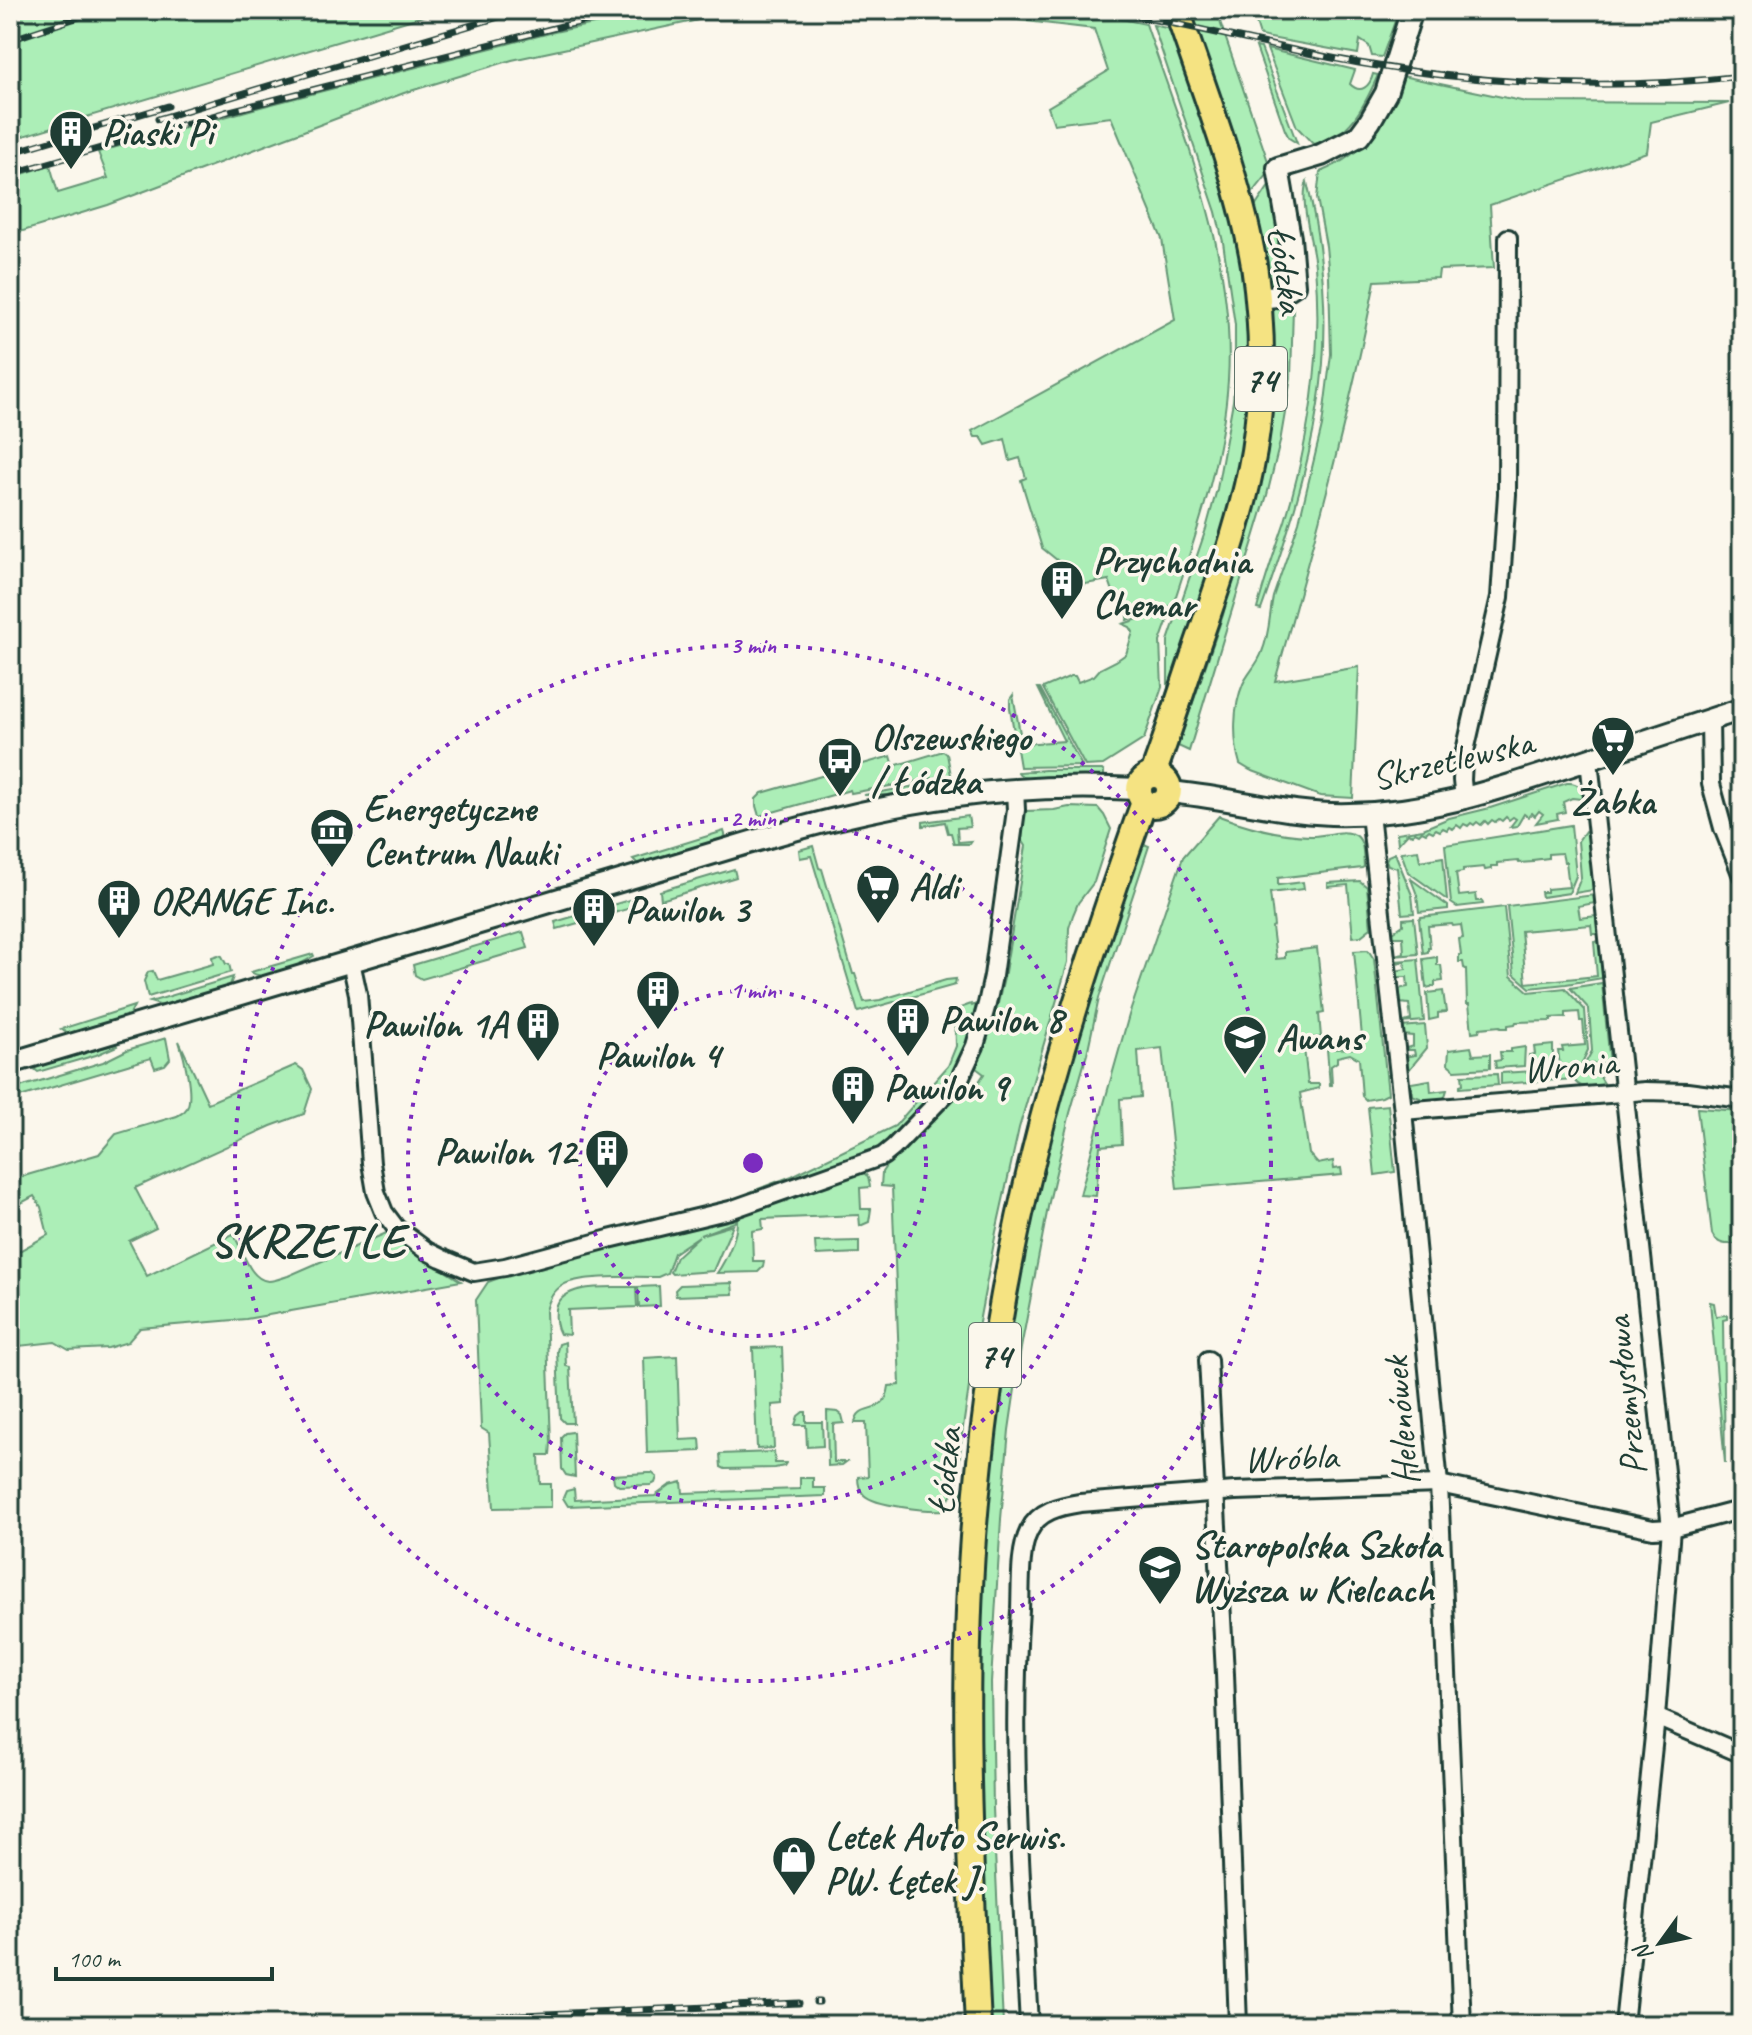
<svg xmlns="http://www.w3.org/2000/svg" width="1752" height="2035" font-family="Caveat,sans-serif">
	<rect width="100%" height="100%" fill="#fbf7ec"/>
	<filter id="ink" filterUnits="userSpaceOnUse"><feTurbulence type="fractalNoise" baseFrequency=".0125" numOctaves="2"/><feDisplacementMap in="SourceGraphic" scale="16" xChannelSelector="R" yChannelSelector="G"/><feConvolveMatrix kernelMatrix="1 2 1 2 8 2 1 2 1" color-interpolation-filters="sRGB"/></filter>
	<g filter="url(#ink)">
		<!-- green -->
		<g fill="#aceeb7" stroke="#669676" stroke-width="2">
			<path d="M10,10H443L10,140Z"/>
			<path d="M664,10H1077L1111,15L1112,17L1146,24C1185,139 1236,256 1228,380C1223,457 1197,532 1173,605L1127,620L1129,611L1125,605L1117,603L1109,580L1080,585L1073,573L1042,548L1021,480L1026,478L1020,458L1010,461L1005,439L986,445L981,437H975L972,431L981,426L1175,320L1162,239L1111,117L1054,124L1048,107L1108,71L1094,29L968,14L849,12L731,13L512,60L404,93L108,205L10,235V178L50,165L58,193L108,178L98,152L264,106L554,32Z"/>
			<path d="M1186,10H1216L1271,170L1247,200Z"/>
			<path d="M1252,10H1399L1382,57L1372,56L1369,46L1360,40L1358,54L1260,36Z"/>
			<path d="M1153,25L1175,30L1241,241L1253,341L1245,449L1229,519L1154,740L1152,736L1168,688V641L1206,529L1217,489L1233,401L1235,377V325L1223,242L1216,212Z"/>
			<path d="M1256,47L1261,48L1297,143L1289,138L1285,130Z"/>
			<path d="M1267,49L1355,70L1350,84C1361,95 1370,86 1373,74L1378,75C1365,105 1349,139 1313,144L1297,127Z"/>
			<path d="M1402,76L1526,102L1729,103L1651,122L1647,152L1490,205L1494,268L1439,270L1438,278L1375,281C1349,417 1312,549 1275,681L1359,667L1353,798L1320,796L1250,770L1240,764C1233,741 1233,707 1243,684C1248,673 1258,664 1262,652C1270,633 1269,616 1273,597L1299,522L1322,426L1331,354L1329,277L1326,246L1317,198L1320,172C1369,152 1384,123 1402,76Z"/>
			<path d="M1273,180L1290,266L1293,307L1291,378L1280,442L1267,495L1189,751L1178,746L1223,615L1254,491L1253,210Z"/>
			<path d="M1307,182C1324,254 1330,332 1318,405C1307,476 1285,543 1261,610L1257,609C1265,579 1275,550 1285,521C1301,468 1312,413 1316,358C1318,328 1318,297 1315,266C1313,244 1299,200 1307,182Z"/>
			<path d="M1172,608L1160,642L1162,687L1144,739L1103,765L1085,766L1043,688L1071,676H1075L1078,682L1094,676L1100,669L1116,661L1126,654L1133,632L1130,627L1123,624Z"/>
			<path d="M1038,688H1040L1082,766L1020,767L1010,708V699L1013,695L1022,744L1064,741Z"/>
			<path d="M943,751L947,754L951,775L851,793L850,790L759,816L756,806V799L762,793L891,756L894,766Z"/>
			<path d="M1045,770H1102L1104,772V777L1027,778L1022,777L1018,772Z"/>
			<path d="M950,780L941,787L893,795H864Z"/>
			<path d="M1567,783C1579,782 1584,790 1584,801H1582L1581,799L1572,798L1563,802L1565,812L1557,814L1558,819L1536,823L1543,814L1539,811L1535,816L1532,813L1528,817L1524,814L1517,826L1510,827L1516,819L1513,817L1509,820L1506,817L1502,821L1499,819L1495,822L1492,820L1488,824L1485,821L1481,825L1477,822L1474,825L1471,823L1468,826L1464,824L1461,828L1457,825L1453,829L1449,827L1447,830L1443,828L1440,831L1436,829L1433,832L1429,830L1426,833L1422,831L1419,834L1415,832L1412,835L1408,833L1398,844L1397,833L1423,829L1449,818L1490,808Z"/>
			<path d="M1069,807L1098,808L1104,815L1111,829L1094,882L1078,903L1073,915L1069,928L1068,962L1019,1128L996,1232L977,1333L962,1434L957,1485L943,1510C927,1511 875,1506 864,1495C859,1490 858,1484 858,1477L868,1476L866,1423H855C859,1399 885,1419 889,1386L900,1385L892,1187L881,1186L882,1172L889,1162L899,1151L915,1138L969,1079L978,1083L984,1074L976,1068L994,1020L1004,978L1026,846L1022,840L1025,811L1054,810Z"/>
			<path d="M968,816L970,827L957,828L958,842L971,841L969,844H954L951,833H948L945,822L923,826V822Z"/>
			<path d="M1219,816C1248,827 1278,835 1310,836C1323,837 1340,829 1353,834C1365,838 1363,856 1364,867L1362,868L1278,878V885L1303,882L1304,889L1270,893L1274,926L1272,927L1276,959L1285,958V952L1317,948L1324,1013L1319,1014L1321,1037L1303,1039L1308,1084H1319V1088L1300,1093L1309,1154L1318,1164L1333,1161L1334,1169L1341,1168L1342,1175L1177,1189L1162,1048L1138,1051L1141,1097L1120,1099L1122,1144L1100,1146L1096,1196L1080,1195L1103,1107L1129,1015L1183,857Z"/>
			<path d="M1571,825L1576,876L1569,893L1542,897L1541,892H1547V889L1569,887L1566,862H1564L1562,853L1548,854V858L1533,860V862L1519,863L1518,861L1497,863V866H1491V869L1485,870L1484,867L1463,869V872L1456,873L1459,896L1476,894L1477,901H1482L1483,904L1457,907L1451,903L1445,845Z"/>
			<path d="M724,831L726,838L638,864L633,859Z"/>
			<path d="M1585,831L1588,833L1593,890L1575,893L1581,877L1578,841Z"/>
			<path d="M1139,842L1149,846L1099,998L1087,1054L1070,1113L1049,1202L1021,1348L1009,1430L1001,1519L991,1682L993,1808L1003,2025H987L974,1702L981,1558L1003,1358L1030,1211L1061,1088Z"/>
			<path d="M813,846L819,868L822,869L853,974H855L864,1002L880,1000L946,980L956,979L955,985L858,1012L811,856L800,858L799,850Z"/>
			<path d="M1418,850L1420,861L1443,857L1447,900L1408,872L1401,852Z"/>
			<path d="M1395,853L1412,895L1414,913L1402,914L1397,868L1388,865L1386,860L1388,856Z"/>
			<path d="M734,869L736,877L661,900L660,891Z"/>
			<path d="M1411,879L1448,906V909L1419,912L1417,895Z"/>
			<path d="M1360,881L1367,887L1371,928L1361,936L1353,937L1348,885L1328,887V883Z"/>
			<path d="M646,895L649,903L557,929L555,922Z"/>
			<path d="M1594,895L1595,903L1578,906L1580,918L1596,916L1598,934H1592L1591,925L1521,931L1526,983L1597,976L1594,942L1599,941L1603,978L1566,984L1530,988L1514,974L1507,906Z"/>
			<path d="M1504,907L1511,976L1529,992L1565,988L1585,1010L1588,1050L1581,1065L1560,1066L1558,1051H1563L1562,1047L1585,1045L1583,1021H1580L1579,1012L1566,1013V1017L1551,1018V1021L1516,1022L1515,1024L1508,1025V1028H1501L1500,1026L1480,1028L1479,1031L1472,1032L1469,1004H1467L1466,969L1464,968L1463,962H1459V955H1461L1459,939L1463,938L1461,925L1453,926L1452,924L1428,926L1430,948H1428V952L1423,953L1419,919L1421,917Z"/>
			<path d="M1413,918H1414L1418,954L1394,956V955L1404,953L1403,937H1393V932L1403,925V919Z"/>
			<path d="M523,932L528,948L422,979L415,975L413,965Z"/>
			<path d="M1368,950L1374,959L1388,1094L1382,1097L1366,1100L1362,1096L1359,1059L1350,1054L1337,1057V1062L1331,1066L1332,1085H1330L1327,1049L1363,1048L1354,951Z"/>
			<path d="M1078,953L1080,954L968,1489L957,1503L964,1487L977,1379L995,1273L1011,1195L1027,1126Z"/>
			<path d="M313,954L314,956C299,965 265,983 251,972Z"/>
			<path d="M218,955L222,956L226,964H229L231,972L148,997L144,981L148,972L153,971L157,980L213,964L212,957Z"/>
			<path d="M1437,957V965H1441L1443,981L1435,982V986L1426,988L1423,959Z"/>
			<path d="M1418,959L1424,1021L1401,1023L1411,1020L1409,1004L1399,1003L1398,989L1408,987L1407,977H1397L1395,971L1406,969L1405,962L1395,963L1394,961Z"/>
			<path d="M233,977L230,985L227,987L162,1006L150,1002Z"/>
			<path d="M1602,983L1610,1063L1585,1064L1592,1051L1589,1009L1570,988Z"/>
			<path d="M1443,991L1446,1012L1438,1013V1018L1429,1020L1427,993Z"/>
			<path d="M971,1004L972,1006L976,1004L967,1047L953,1072L916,1114L886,1143L869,1152L752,1197L750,1192L792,1176L895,1126L948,1066L956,1046L955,1010Z"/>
			<path d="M134,1006L129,1016L68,1034L61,1029Z"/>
			<path d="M1425,1025L1427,1048L1408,1071L1405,1068L1404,1057L1415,1055L1414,1050H1405L1403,1049L1413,1046V1036L1402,1035L1401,1027Z"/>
			<path d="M166,1038L170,1059L165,1065L155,1068L151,1058L10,1100V1090L103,1062L127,1050Z"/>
			<path d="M179,1041L208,1103L296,1065L303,1070L312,1089L304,1114L271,1126L135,1188L156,1228L129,1241L147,1276L233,1234C243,1248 248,1279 268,1281C274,1281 282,1278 288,1276L391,1231L405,1246L461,1281L246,1319L140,1328L128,1342L108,1348L69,1350L55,1342L10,1347V1256L48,1235L41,1207L34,1196L10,1209V1180L99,1154L116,1134L177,1116C182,1113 184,1113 187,1108C194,1094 184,1056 179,1041Z"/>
			<path d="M116,1044L117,1046L96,1055L38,1072L33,1068Z"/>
			<path d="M1553,1045V1065L1530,1066L1529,1055L1535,1054L1534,1047Z"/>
			<path d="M1471,1047L1473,1055L1490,1054V1068L1455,1070L1448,1064L1449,1050Z"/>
			<path d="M1525,1047L1524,1066L1496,1068L1495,1061L1501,1060L1500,1052H1511V1049Z"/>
			<path d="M1595,1069L1605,1085C1594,1086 1579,1091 1574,1079L1560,1080L1559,1070Z"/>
			<path d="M1555,1070L1556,1080L1501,1084V1073Z"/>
			<path d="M1497,1074L1498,1085L1460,1088V1085L1463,1084L1462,1075Z"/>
			<path d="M1430,1080L1431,1092L1447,1090L1444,1099L1420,1102V1098L1412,1095L1411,1083Z"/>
			<path d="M1388,1105L1395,1172L1375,1175L1368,1107Z"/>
			<path d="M1697,1108L1742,1111V1243C1730,1244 1718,1247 1712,1234Z"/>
			<path d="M857,1171C867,1172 869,1178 870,1187L860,1188L861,1209H871L869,1222L860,1226L859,1215L762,1219L763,1229L752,1231L753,1261H764L763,1267L758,1272L717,1273C726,1260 738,1235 737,1219L735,1222L700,1235L733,1225L713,1271L672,1274L670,1272L676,1257L699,1236L674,1253L667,1273L658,1277C638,1277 579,1275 563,1285C553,1291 549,1299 546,1311L551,1442L550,1455H539L540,1484H551V1507L494,1508L489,1433L481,1428L476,1300L488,1282L504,1276V1273L765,1208Z"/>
			<path d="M859,1241V1253L816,1255L815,1242Z"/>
			<path d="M732,1283L733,1294L676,1296L675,1290L680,1285Z"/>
			<path d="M659,1286L660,1306L639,1307L638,1287Z"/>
			<path d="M636,1287L637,1307L568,1310L569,1335L560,1334C556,1327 555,1318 556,1309C562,1281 614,1288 636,1287Z"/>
			<path d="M1710,1302L1714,1303L1716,1316L1727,1315V1319L1723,1320L1725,1463Z"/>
			<path d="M565,1342L566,1366L570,1367L573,1423H565L560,1418L557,1351L559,1344Z"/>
			<path d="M782,1347L784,1404L772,1405L774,1448L757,1449L753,1348Z"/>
			<path d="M677,1356L680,1440L700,1439L701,1451L647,1453L644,1358Z"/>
			<path d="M827,1411L838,1412L842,1415L844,1423L833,1424L834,1462H846L842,1465L828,1466Z"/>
			<path d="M803,1412H806V1422H822L823,1446L807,1447L806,1425H795L798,1416Z"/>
			<path d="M573,1432L575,1477L566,1475L562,1469L561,1437L565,1433Z"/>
			<path d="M774,1452L775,1463H786L784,1466L775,1468L725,1469L721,1467L720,1454Z"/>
			<path d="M648,1473H652L657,1477L655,1483L651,1485L619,1486L614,1482L613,1475Z"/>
			<path d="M800,1478H813V1488H825V1496L568,1506L563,1498L566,1491L574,1489L575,1500L655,1496L670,1485L682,1482L683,1493L800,1489Z"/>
		</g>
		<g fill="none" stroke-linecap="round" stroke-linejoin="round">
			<!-- minor casing -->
			<g stroke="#1f3d34" stroke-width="22">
				<g id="minor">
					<path d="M1710,719L1711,784L1723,828L1742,876"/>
					<path d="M1589,760L1671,1528L1656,1717L1624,2025"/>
					<path d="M1464,800L1462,780L1463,760L1500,597L1507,494L1508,238"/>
					<path d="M1370,814L1403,1111L1439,1484L1462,2025"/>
					<path d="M351,962L358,994L371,1163L376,1192L384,1212L396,1228L427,1251L441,1258L474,1272L505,1267L609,1239L730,1210L883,1156L894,1147L959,1080L975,1046L987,1004L993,976L1016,810L1015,790"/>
					<path d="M1403,1111L1645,1091L1687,1092L1742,1099"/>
					<path d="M1208,1360L1225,1674L1238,2025"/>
					<path d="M1656,1717L1742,1754"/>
					<path d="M1029,2025C1022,1887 1010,1747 1020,1610C1021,1587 1019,1551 1029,1531C1038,1511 1060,1506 1080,1503L1235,1491L1439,1484L1653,1529L1671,1528L1732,1512"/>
				</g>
			</g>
			<!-- tertiary casing -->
			<g stroke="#1f3d34" stroke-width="26">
				<g id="tertiary">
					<path d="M1258,298L1277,296L1294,285L1290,238L1278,168L1321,155L1359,136L1370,121L1386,93L1412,10"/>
					<path d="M1169,792C1229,797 1291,816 1350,814C1423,813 1488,793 1557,770C1619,750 1680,729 1742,709"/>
					<path d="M10,1063L734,847C769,837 805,826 840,818C938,794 1038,783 1138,789"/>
				</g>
			</g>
			<!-- primary casing -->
			<g stroke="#1f3d34" stroke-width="30">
				<g id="primary">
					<path d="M1153,774C1170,729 1184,683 1200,637C1221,576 1243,515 1254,451C1264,389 1263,327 1254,265C1240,181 1204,91 1177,10"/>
					<circle cx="1154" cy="790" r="15"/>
					<path d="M978,2025C970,1861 961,1702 973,1537C983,1409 1003,1279 1034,1154C1063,1035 1103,918 1144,802"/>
				</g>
			</g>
			<!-- minor -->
			<use href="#minor" stroke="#fbf7ec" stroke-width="16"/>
			<!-- tertiary -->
			<use href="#tertiary" stroke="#fbf7ec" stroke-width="20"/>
			<!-- primary -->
			<use href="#primary" stroke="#f5e382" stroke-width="24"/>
			<!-- rail casing -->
			<g stroke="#1f3d34" stroke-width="7">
				<g id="rail">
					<path d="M1102,10C1189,24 1273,48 1359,63C1486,85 1614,91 1742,76"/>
					<path d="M10,40L100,10"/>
					<path d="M158,119L522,10"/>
					<path d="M10,153L168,106"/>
					<path d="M10,174L226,112L562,26L640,10"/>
					<path d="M816,2002H819"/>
					<path d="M295,2025L799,2003"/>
				</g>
			</g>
			<!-- rail -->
			<use href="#rail" stroke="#fbf7ec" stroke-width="4" stroke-dasharray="12" stroke-linecap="butt"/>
		</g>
	</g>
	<!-- distance rings -->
	<g fill="none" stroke="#7b2cbf" stroke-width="4" stroke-dasharray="4 8">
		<circle cx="753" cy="1163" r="173"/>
		<circle cx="753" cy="1163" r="345"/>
		<circle cx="753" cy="1163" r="518"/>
	</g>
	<!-- icons -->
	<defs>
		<g id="building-pin" transform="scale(2.3)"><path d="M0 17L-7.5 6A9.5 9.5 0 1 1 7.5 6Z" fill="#1f3d34" stroke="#fbf7ec"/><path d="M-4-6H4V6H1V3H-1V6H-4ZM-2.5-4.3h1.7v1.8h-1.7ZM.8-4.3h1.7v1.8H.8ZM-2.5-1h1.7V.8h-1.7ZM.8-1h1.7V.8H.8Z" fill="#fff"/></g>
		<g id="supermarket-pin" transform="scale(2.3)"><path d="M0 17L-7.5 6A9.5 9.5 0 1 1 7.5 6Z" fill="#1f3d34" stroke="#fbf7ec"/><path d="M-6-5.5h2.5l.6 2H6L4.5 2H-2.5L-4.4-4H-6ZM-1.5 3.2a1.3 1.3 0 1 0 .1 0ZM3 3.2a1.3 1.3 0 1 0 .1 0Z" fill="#fff"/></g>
		<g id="bus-pin" transform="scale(2.3)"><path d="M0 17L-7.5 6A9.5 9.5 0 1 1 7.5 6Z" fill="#1f3d34" stroke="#fbf7ec"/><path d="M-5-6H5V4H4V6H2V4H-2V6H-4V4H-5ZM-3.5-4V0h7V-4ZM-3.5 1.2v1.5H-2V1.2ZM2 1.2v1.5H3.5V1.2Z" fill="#fff"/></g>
		<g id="museum-pin" transform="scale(2.3)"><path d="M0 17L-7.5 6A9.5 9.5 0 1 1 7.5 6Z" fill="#1f3d34" stroke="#fbf7ec"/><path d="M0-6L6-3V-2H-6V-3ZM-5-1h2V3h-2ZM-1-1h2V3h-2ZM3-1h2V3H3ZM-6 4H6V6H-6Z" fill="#fff"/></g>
		<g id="university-pin" transform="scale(2.3)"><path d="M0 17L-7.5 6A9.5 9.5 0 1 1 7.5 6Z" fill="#1f3d34" stroke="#fbf7ec"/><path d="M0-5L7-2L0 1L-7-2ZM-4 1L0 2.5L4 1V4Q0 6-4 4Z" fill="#fff"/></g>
		<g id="shop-pin" transform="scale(2.3)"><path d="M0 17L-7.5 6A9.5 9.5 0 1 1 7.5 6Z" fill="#1f3d34" stroke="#fbf7ec"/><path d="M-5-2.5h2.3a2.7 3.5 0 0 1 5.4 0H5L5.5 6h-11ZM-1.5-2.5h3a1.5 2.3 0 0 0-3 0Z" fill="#fff"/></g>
	</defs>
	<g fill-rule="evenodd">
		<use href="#building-pin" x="71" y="132"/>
		<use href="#building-pin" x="1062" y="582"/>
		<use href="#supermarket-pin" x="1613" y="738"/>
		<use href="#bus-pin" x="840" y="759"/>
		<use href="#museum-pin" x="332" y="830"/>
		<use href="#supermarket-pin" x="878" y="886"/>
		<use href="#building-pin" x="119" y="901"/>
		<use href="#building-pin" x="594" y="909"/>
		<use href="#building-pin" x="658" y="992"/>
		<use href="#building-pin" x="908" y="1019"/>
		<use href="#building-pin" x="538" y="1024"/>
		<use href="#university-pin" x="1245" y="1037"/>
		<use href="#building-pin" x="853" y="1087"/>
		<use href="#building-pin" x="607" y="1151"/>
		<use href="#university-pin" x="1160" y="1567"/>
		<use href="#shop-pin" x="794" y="1858"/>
	</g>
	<g text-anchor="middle" stroke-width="7" stroke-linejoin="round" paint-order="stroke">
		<!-- shield labels -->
		<g fill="#fbf7ec" stroke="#61756b" stroke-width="2">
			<rect x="1235" y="347" width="52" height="64" rx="6"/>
			<rect x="969" y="1323" width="52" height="64" rx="6"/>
		</g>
		<g font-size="36" font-weight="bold" fill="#1f3d34">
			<text x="1261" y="392">74</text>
			<text x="995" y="1368">74</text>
		</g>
		<!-- poi labels -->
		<g font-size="38" font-weight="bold" fill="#1f3d34" stroke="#fbf7ec" text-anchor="start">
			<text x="102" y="145">Piaski Pi</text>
			<text x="1093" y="573">Przychodnia<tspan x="1093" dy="44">Chemar</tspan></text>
			<text x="871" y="750">Olszewskiego<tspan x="871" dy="44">/ Łódzka</tspan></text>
			<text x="1613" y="814" text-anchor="middle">Żabka</text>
			<text x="363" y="821">Energetyczne<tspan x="363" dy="44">Centrum Nauki</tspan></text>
			<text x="909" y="899">Aldi</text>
			<text x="150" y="914">ORANGE Inc.</text>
			<text x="625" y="922">Pawilon 3</text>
			<text x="939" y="1032">Pawilon 8</text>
			<text x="507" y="1037" text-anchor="end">Pawilon 1A</text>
			<text x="1276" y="1050">Awans</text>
			<text x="658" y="1068" text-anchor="middle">Pawilon 4</text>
			<text x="884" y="1100">Pawilon 9</text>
			<text x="576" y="1164" text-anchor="end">Pawilon 12</text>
			<text x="1191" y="1558">Staropolska Szkoła<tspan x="1191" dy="44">Wyższa w Kielcach</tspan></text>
			<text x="825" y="1849">Letek Auto Serwis.<tspan x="825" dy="44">PW. Łętek J.</tspan></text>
		</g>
		<!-- street labels -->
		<g font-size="38" fill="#1f3d34" stroke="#fbf7ec">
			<text transform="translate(1287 270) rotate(82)" y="13">Łódzka</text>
			<text transform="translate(1452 759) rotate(-13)" y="13">Skrzetlewska</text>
			<text transform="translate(1570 1065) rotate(-5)" y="13">Wronia</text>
			<text transform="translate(1625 1396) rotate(-96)" y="13">Przemysłowa</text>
			<text transform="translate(1400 1421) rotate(-95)" y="13">Helenówek</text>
			<text transform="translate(1291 1457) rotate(-2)" y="13">Wróbla</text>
			<text transform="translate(944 1471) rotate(-84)" y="13">Łódzka</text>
		</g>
		<!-- district labels -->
		<g font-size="46" font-weight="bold" letter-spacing="2" fill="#1f3d34" stroke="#fbf7ec">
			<text x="308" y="1256">SKRZETLE</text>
		</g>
	</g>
	<circle cx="753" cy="1163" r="12" fill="#7b2cbf" stroke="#fbf7ec" stroke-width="4"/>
	<g font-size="24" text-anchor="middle" font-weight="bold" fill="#7b2cbf" stroke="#fbf7ec" stroke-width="7" stroke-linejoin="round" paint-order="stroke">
		<text x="753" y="653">3 min</text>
		<text x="753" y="826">2 min</text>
		<text x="753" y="998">1 min</text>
	</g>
	<!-- margin -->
	<rect width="1752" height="2035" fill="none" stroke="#fbf7ec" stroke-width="40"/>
	<rect x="20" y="20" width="1712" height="1995" fill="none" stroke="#1f3d34" stroke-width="3" filter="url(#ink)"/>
	<!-- north arrow -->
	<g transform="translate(1660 1943) rotate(237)" stroke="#fbf7ec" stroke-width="6" paint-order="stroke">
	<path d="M0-6L14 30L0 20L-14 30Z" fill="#1f3d34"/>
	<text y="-12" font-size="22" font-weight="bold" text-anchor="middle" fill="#1f3d34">N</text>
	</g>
	<!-- scale -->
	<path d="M56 1967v12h216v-12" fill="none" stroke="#1f3d34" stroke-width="4"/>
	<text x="68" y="1967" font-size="24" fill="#1f3d34" stroke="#fbf7ec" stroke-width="6" paint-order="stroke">100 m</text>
</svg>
